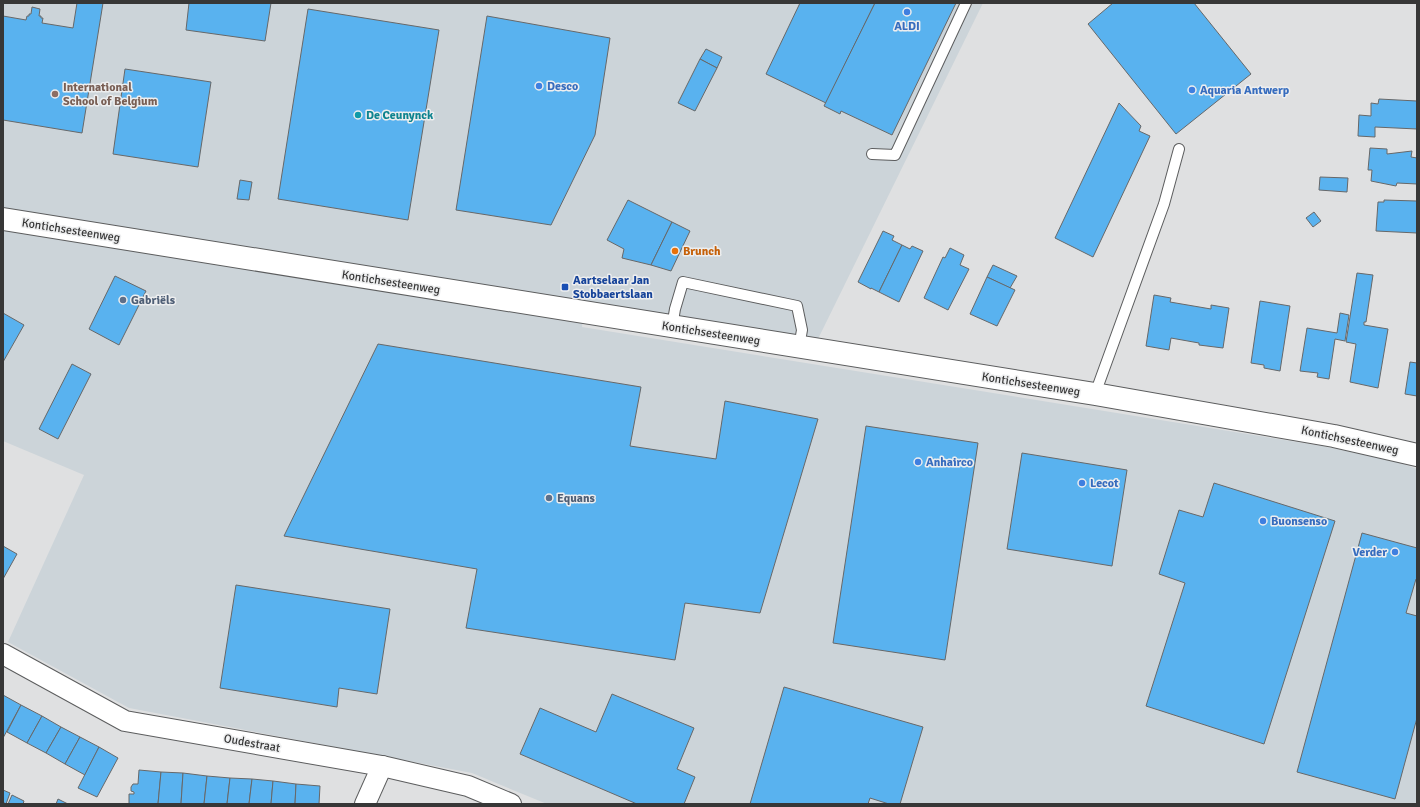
<svg xmlns="http://www.w3.org/2000/svg" width="1420" height="807" font-family="Signika,sans-serif">
	<rect width="100%" height="100%" fill="#dfe0e1"/>
	<!-- built -->
	<path fill="#ccd4d9" d="M3,3H983L817,341L584,312L582,327L1322,446L1398,462L1417,469V804H547L472,773L129,708L8,642L84,475L3,441Z"/>
	<!-- building -->
	<g fill="#59b2ef" stroke="#676869">
		<path d="M77,3H103L82,133L3,120V16L26,20L27,16H29V14H31L32,7L40,9L39,16H41V18H43L42,23L73,28Z"/>
		<path d="M189,3H271L265,41L186,30Z"/>
		<path d="M800,3H875L826,103L766,74Z"/>
		<path d="M875,3H956L892,135L841,111L840,114L824,106Z"/>
		<path d="M1113,3H1194L1251,74L1176,134L1088,24Z"/>
		<path d="M308,9L439,30L408,220L278,199Z"/>
		<path d="M487,16L610,38L595,135L551,225L456,210Z"/>
		<path d="M706,49L722,57L717,68L700,59Z"/>
		<path d="M700,59L717,68L695,111L678,103Z"/>
		<path d="M125,69L211,82L198,167L113,154Z"/>
		<path d="M1379,99L1417,101V129L1375,127V137L1358,136L1359,115L1371,116V103L1378,104Z"/>
		<path d="M1119,103L1141,126L1139,131L1150,136L1093,257L1055,238Z"/>
		<path d="M1370,148L1387,149V154L1412,151L1411,157L1417,158V184L1397,183L1396,186L1371,181L1372,170H1368Z"/>
		<path d="M1320,177L1348,178L1347,192L1319,190Z"/>
		<path d="M240,180L252,182L249,200L237,199Z"/>
		<path d="M628,200L672,222L651,265L622,258L624,249L607,240Z"/>
		<path d="M1384,200L1417,201V233L1376,231L1378,202H1384Z"/>
		<path d="M1314,212L1321,221L1313,227L1306,218Z"/>
		<path d="M672,222L690,231L671,271L651,265Z"/>
		<path d="M883,231L894,236L892,240L902,245L879,292L871,288V289L858,282Z"/>
		<path d="M902,245L910,249L912,246L923,251L899,302L879,292Z"/>
		<path d="M950,248L964,255L960,265L969,269L948,310L924,298L943,257L945,258Z"/>
		<path d="M993,265L1017,276L1010,288L987,277Z"/>
		<path d="M1357,273L1373,275L1366,322H1364V325L1388,329L1378,388L1350,382L1356,344L1346,342Z"/>
		<path d="M115,276L146,291L119,345L89,329Z"/>
		<path d="M987,277L1015,290L997,326L970,314Z"/>
		<path d="M1154,295L1171,298L1170,302L1211,309V305L1229,308L1223,348L1199,345V343L1171,338L1169,350L1146,346Z"/>
		<path d="M1260,301L1290,306L1280,371L1264,368V365L1251,363Z"/>
		<path d="M3,313L24,325L3,362Z"/>
		<path d="M1340,313L1349,315L1345,341L1335,339L1329,379L1317,377L1318,373L1300,371L1307,328L1337,333Z"/>
		<path d="M378,344L641,387L630,446L716,459L725,401L818,419L760,613L685,603L675,660L466,628L477,569L284,536Z"/>
		<path d="M1410,362L1417,363V396L1405,394Z"/>
		<path d="M72,364L91,374L58,439L39,429Z"/>
		<path d="M866,426L978,443L945,660L833,643Z"/>
		<path d="M1022,453L1127,470L1112,566L1007,549Z"/>
		<path d="M1214,483L1335,521L1264,744L1146,706L1185,583L1159,574L1179,510L1203,517Z"/>
		<path d="M1362,533L1417,548V579H1416L1406,613L1417,616V718L1395,799L1297,772Z"/>
		<path d="M3,546L17,554L3,579Z"/>
		<path d="M236,585L390,609L377,694L339,688L337,707L220,688Z"/>
		<path d="M784,687L923,727L900,804H889L870,798L868,804H750Z"/>
		<path d="M612,694L694,728L677,769L695,777L684,804H637L520,754L540,708L596,732Z"/>
		<path d="M3,695L21,705L3,738Z"/>
		<path d="M21,705L42,716L27,743L7,732Z"/>
		<path d="M42,716L61,727L46,753L27,743Z"/>
		<path d="M61,727L80,737L65,764L46,753Z"/>
		<path d="M80,737L99,747L85,775L65,764Z"/>
		<path d="M99,747L118,758L97,797L78,788Z"/>
		<path d="M139,770L161,772L158,804H129V794H134V792L131,791V787L133,784H138Z"/>
		<path d="M161,772L183,773L181,804H158Z"/>
		<path d="M183,773L207,776L204,804H181Z"/>
		<path d="M207,776L230,778L227,804H204Z"/>
		<path d="M230,778L252,779L249,804H227Z"/>
		<path d="M252,779L273,781L271,804H249Z"/>
		<path d="M273,781L296,784L295,804H271Z"/>
		<path d="M296,784L320,786L319,804H295Z"/>
		<path d="M3,790L10,793L6,804L3,802Z"/>
		<path d="M12,795L24,801L23,804H8Z"/>
		<path d="M58,799L68,804H56Z"/>
	</g>
	<g fill="none" stroke-linecap="round" stroke-linejoin="round">
		<!-- service casing -->
		<g stroke="#5c5d5e" stroke-width="12">
			<g id="service">
				<path d="M872,154L895,155L966,3"/>
				<path d="M672,327L675,309L683,282L797,306L802,330L799,347"/>
				<path d="M1095,394L1164,204L1179,149"/>
			</g>
		</g>
		<!-- minor casing -->
		<g stroke="#5c5d5e" stroke-width="22">
			<g id="minor">
				<path d="M3,654L125,721L382,766L468,786L511,804"/>
				<path d="M365,804L382,766"/>
			</g>
		</g>
		<!-- tertiary casing -->
		<g stroke="#5c5d5e" stroke-width="24">
			<path id="tertiary" d="M3,219L1095,394L1334,436L1417,455"/>
		</g>
		<!-- service -->
		<use href="#service" stroke="#fff" stroke-width="10"/>
		<!-- minor -->
		<use href="#minor" stroke="#fff" stroke-width="20"/>
		<!-- tertiary -->
		<use href="#tertiary" stroke="#fff" stroke-width="22"/>
	</g>
	<!-- markers -->
	<g fill="#3f7fe0" stroke="#edeeef" stroke-width="1.5">
		<circle cx="907" cy="12" r="4"/>
		<circle cx="539" cy="86" r="4"/>
		<circle cx="1192" cy="90" r="4"/>
		<circle cx="918" cy="462" r="4"/>
		<circle cx="1082" cy="483" r="4"/>
		<circle cx="1263" cy="521" r="4"/>
		<circle cx="1395" cy="552" r="4"/>
	</g>
	<circle fill="#8d6e63" stroke="#edeeef" stroke-width="1.5" cx="55" cy="94" r="4"/>
	<circle fill="#0f9aa8" stroke="#edeeef" stroke-width="1.5" cx="358" cy="115" r="4"/>
	<circle fill="#e8710a" stroke="#edeeef" stroke-width="1.5" cx="675" cy="251" r="4"/>
	<rect fill="#1a4fb4" stroke="#edeeef" stroke-width="1.5" x="561" y="283" width="8" height="8" rx="2"/>
	<g fill="#5c6f8a" stroke="#edeeef" stroke-width="1.5">
		<circle cx="123" cy="300" r="4"/>
		<circle cx="549" cy="498" r="4"/>
	</g>
	<g text-anchor="middle" stroke-width="3" stroke-linejoin="round" paint-order="stroke">
		<!-- shop labels -->
		<g font-size="12" font-weight="bold" fill="#366cbe" stroke="#edeeef" text-anchor="start">
			<text x="907" y="30" text-anchor="middle">ALDI</text>
			<text x="547" y="90">Desco</text>
			<text x="1200" y="94">Aquaria Antwerp</text>
			<text x="926" y="466">Anhairco</text>
			<text x="1090" y="487">Lecot</text>
			<text x="1271" y="525">Buonsenso</text>
			<text x="1387" y="556" text-anchor="end">Verder</text>
		</g>
		<!-- education labels -->
		<g font-size="12" font-weight="bold" fill="#785e54" stroke="#edeeef" text-anchor="start">
			<text x="63" y="91">International<tspan x="63" dy="14">School of Belgium</tspan></text>
		</g>
		<!-- culture labels -->
		<g font-size="12" font-weight="bold" fill="#0d838f" stroke="#edeeef" text-anchor="start">
			<text x="366" y="119">De Ceunynck</text>
		</g>
		<!-- street labels -->
		<g font-size="12" fill="#373737" stroke="#edeeef">
			<text transform="translate(71 230) rotate(9)" y="4">Kontichsesteenweg</text>
			<text transform="translate(391 282) rotate(9)" y="4">Kontichsesteenweg</text>
			<text transform="translate(711 333) rotate(9)" y="4">Kontichsesteenweg</text>
			<text transform="translate(1031 384) rotate(9)" y="4">Kontichsesteenweg</text>
			<text transform="translate(1350 440) rotate(12)" y="4">Kontichsesteenweg</text>
			<text transform="translate(252 743) rotate(10)" y="4">Oudestraat</text>
		</g>
		<!-- food labels -->
		<g font-size="12" font-weight="bold" fill="#c56008" stroke="#edeeef" text-anchor="start">
			<text x="683" y="255">Brunch</text>
		</g>
		<!-- transit labels -->
		<g font-size="12" font-weight="bold" fill="#164399" stroke="#edeeef" text-anchor="start">
			<text x="573" y="284">Aartselaar Jan<tspan x="573" dy="14">Stobbaertslaan</tspan></text>
		</g>
		<!-- service labels -->
		<g font-size="12" font-weight="bold" fill="#4e5e75" stroke="#edeeef" text-anchor="start">
			<text x="131" y="304">Gabriëls</text>
			<text x="557" y="502">Equans</text>
		</g>
	</g>
	<!-- border -->
	<rect width="1420" height="807" fill="none" stroke="#373737" stroke-width="8"/>
</svg>
